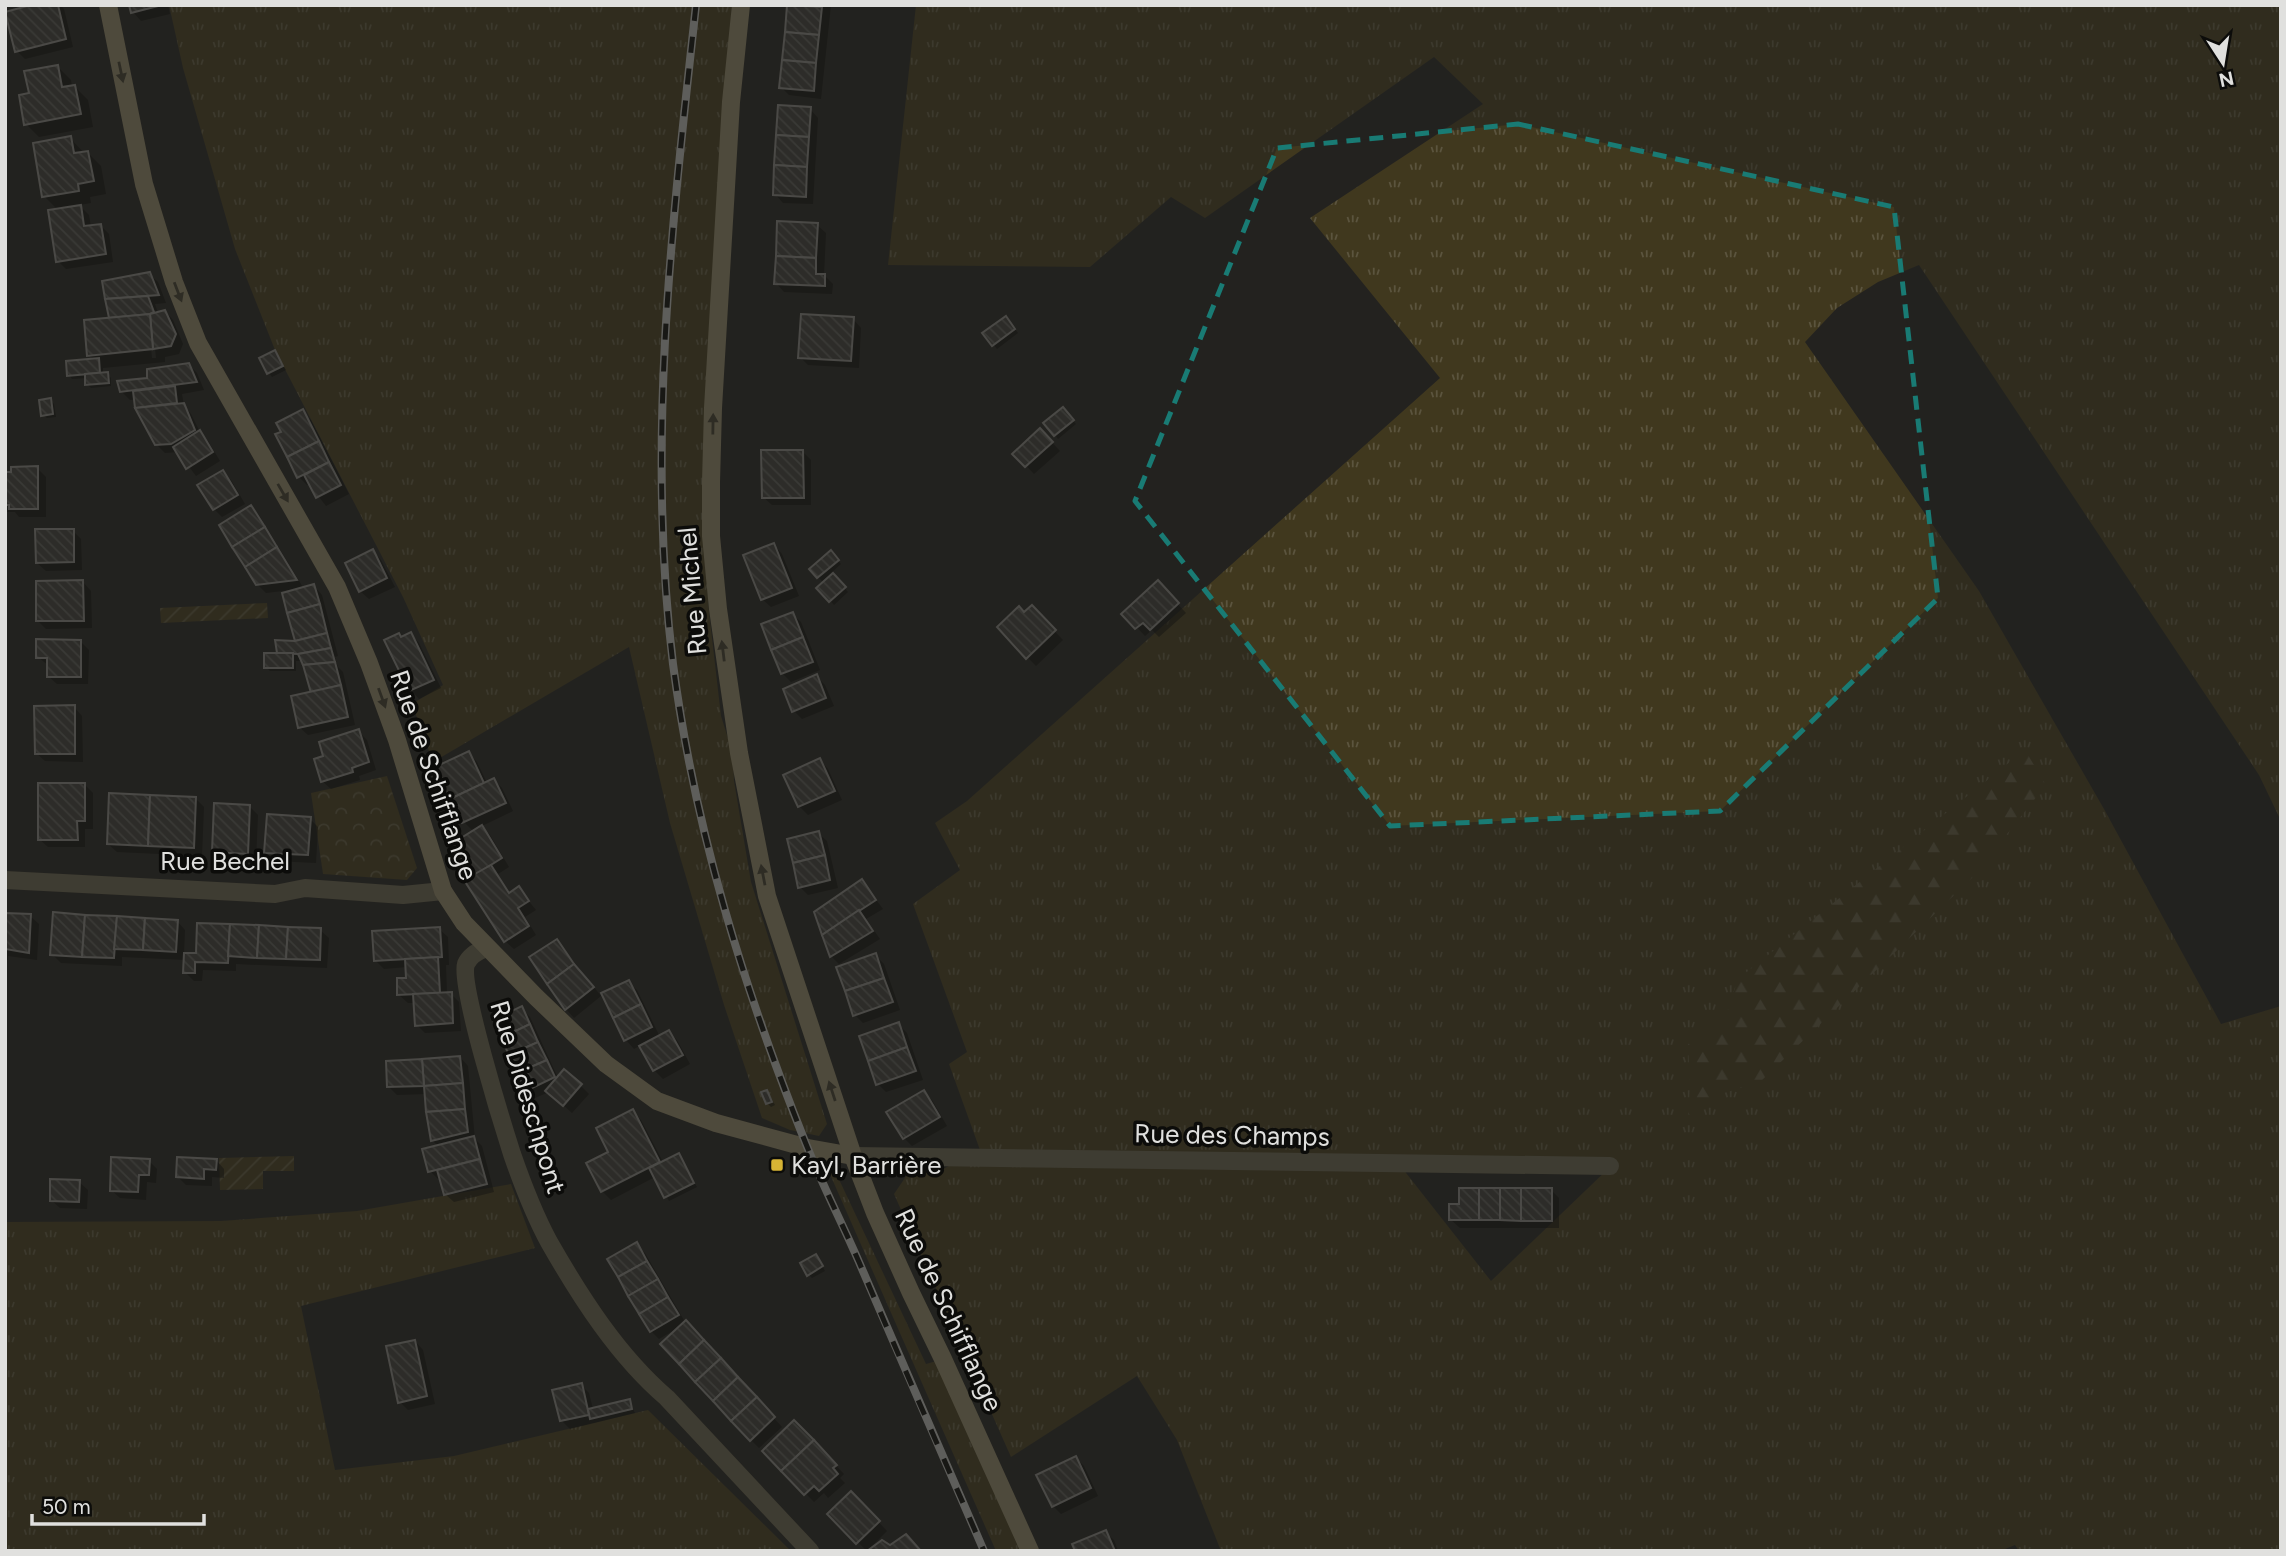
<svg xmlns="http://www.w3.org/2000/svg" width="2286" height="1556" font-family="Figtree,sans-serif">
	<defs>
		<pattern id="grass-tufts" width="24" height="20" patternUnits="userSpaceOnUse" patternTransform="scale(1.75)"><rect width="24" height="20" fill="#40381e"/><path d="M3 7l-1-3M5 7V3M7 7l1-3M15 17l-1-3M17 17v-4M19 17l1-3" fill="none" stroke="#5b543e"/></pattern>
		<pattern id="forest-firs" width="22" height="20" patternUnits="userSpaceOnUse" patternTransform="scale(1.75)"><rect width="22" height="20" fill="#40381e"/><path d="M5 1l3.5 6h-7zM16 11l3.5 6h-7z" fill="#5b543e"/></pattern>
		<pattern id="park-crowns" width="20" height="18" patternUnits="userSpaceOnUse" patternTransform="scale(1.75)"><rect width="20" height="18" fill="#40381e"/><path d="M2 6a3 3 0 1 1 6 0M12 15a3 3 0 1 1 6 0" fill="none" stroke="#5b543e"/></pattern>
		<pattern id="garden-furrows" width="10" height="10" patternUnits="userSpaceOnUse" patternTransform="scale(1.75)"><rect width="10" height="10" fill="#40381e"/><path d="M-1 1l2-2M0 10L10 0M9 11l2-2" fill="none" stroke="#5b543e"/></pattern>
		<pattern id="building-back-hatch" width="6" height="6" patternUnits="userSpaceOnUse" patternTransform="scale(1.75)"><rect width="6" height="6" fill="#3a3935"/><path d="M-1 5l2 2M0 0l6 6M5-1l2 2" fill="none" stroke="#565552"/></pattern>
	</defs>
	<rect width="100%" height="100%" fill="#23221f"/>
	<!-- grass -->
	<g fill="url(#grass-tufts)" fill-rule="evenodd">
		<path d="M169,5H732L714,264L702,502L709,612L721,716L733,754L734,781L751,882L827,1124L819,1136L790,1130L762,1118L724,1005L670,823L629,647L433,762L412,704L443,685L403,597L275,350L235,249L183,68Z"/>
		<path d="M916,5H2281V821L2259,775L1919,265L1878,282L1837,308L1805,342L1979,591L2104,809L2221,1024L2281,1006V1551H2019L2015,1545L2000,1551H1221L1177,1440L1137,1376L1011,1457L894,1194L911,1169L941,1170L980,1150L949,1064L967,1052L913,904L960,870L935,823L967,801L1440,378L1310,218L1483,104L1434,57L1205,218L1171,197L1090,267L888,265ZM1399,1164L1610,1167L1491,1281Z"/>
		<path d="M829,1172L836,1173L926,1364L943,1359L1030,1551H996Z"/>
		<path d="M511,1184L535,1248L301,1306L335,1470L454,1456L648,1410L791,1551H5V1222L221,1221L357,1211Z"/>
	</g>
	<!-- forest -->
	<path fill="url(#forest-firs)" d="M2025,750L2046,785L1972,878L1760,1082L1724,1093L1688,1120L1690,1087L1688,1044L1721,1030L1738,979Z"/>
	<!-- park -->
	<path fill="url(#park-crowns)" d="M387,776L417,868L407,880L323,874L311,793Z"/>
	<!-- garden -->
	<g fill="url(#garden-furrows)">
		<path d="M267,603L268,618L161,623L160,608Z"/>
		<path d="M294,1156V1171H263V1189L220,1190L219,1158Z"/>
	</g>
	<!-- shadow -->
	<g fill="#0007" fill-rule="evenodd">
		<path d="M38,5H60L64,9L73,47L25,59L17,51Z"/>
		<path d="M131,5H168L170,14L141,21L133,12Z"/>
		<path d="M789,5H831L821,99L789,95L781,87Z"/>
		<path d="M58,67L71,80L72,87H75L88,100L93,127L39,137L26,124L31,95Z"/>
		<path d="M810,109L818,118L813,204L783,203L775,194Z"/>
		<path d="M70,138L84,153H88L101,166L106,194L90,197L91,203L79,205L89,215L91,227L101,226L109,234L113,262L66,269L58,261V210L44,196Z"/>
		<path d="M817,225L826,233L824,275L833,284L832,294L784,292L776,283Z"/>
		<path d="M149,274L158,282L166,303L155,304L158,313L165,311L173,320L183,344L179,354L165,357V362L103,368V375L107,374L111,378V386L91,388L87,384V378L72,379L69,375L94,360L89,355L111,320L104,282ZM149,328H153L156,358H152Z"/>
		<path d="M853,319L861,328L859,368L808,365L800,357Z"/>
		<path d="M1009,321L1018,333L997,349L984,333Z"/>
		<path d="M275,352L286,370L272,377L269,373Z"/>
		<path d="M189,365L197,373L204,390L182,394L184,406L191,414L200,432L208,441L220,461L196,476L178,452L165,453L156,444L137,408L136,399L130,400L121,391Z"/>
		<path d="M50,400L54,404L56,417L47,418L43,415Z"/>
		<path d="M302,412L311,420L349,494L326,506L309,484L307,485L299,477L283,432Z"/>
		<path d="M1066,413L1076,424L1058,439L1055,435Z"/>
		<path d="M1040,430L1060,451L1034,474L1015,454Z"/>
		<path d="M803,452L811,460V505H772L763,497Z"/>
		<path d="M37,468L46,477V517H19L15,512H5V473Z"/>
		<path d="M222,472L231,480L245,504L222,517L214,509Z"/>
		<path d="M251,507L259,515L304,589L314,586L322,595L338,656L335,657L338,667L343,672L355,725L308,735L299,727L313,695L303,661H296V671H270L266,667L297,643L291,590L266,593L257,584Z"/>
		<path d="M73,531L81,539L82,570L46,571L37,563Z"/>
		<path d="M774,545L782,554L799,596L771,607L762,599Z"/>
		<path d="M373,551L381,560L395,587L369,599L360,591Z"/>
		<path d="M831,553L841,564L831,573L848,592L834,605L819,588L824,583L818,577Z"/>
		<path d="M83,582L91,591L92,628L46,629L38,621Z"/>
		<path d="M1158,583L1186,613L1159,637L1152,630L1145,636L1124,614Z"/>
		<path d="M1032,608L1063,640L1036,666L999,628Z"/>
		<path d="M792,614L801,622L820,670L791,682L782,673Z"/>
		<path d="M411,634L419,643L441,688L419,699L411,690L387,640L402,639Z"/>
		<path d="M80,641L89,650L88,684H57L48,676L49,666L38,657Z"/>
		<path d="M816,676L825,685L834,706L802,719L794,711Z"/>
		<path d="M74,707L82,716L83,762L45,761L36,753Z"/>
		<path d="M358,731L367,740L376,770L359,776L360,780L331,789L322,781L325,757Z"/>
		<path d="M469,753L477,762L487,783L494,780L502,788L513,811L482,826L490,835L509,867L498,874L510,893L518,888L536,910L525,917L536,935L514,949L505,941L475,876L474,832L464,822L438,768Z"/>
		<path d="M820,760L828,769L842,800L808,815L799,806Z"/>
		<path d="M85,785L93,793V829H85V847H48L39,839Z"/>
		<path d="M195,798L204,807L202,856L117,852L108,844Z"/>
		<path d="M250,807L258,815L256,861L222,859L214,851Z"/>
		<path d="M310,819L318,827L316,863L274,861L266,852Z"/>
		<path d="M818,833L827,841L838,888L808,895L800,887Z"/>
		<path d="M862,881L883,909L866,919L880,939L839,964L831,956Z"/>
		<path d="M5,914L30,916L39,924L37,960L8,956V960H5Z"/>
		<path d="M177,921L185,930L184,954L197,955L320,930L329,938L327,968L236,964V971L203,970L202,981H194L185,972L186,960L122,957V966L61,963L52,954Z"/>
		<path d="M439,929L448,937L449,965H446L447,994H451L459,1002L461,1031L425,1033L417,1025L415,1003H408L399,995L408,979L407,967L384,969L375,960Z"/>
		<path d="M557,941L601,996L574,1018L566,1009L532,958Z"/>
		<path d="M875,955L884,964L900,1010L863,1023L855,1015Z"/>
		<path d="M628,982L637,990L660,1037L669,1032L677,1040L690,1064L663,1079L654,1070L641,1045L634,1049L626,1040L603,994Z"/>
		<path d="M521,1008L530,1017L558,1078L580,1085L589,1094L572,1113L549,1092L535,1098L527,1090Z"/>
		<path d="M898,1024L907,1033L923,1080L886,1092L878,1084Z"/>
		<path d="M460,1057L468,1066L475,1139L482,1146L494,1192L454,1202L445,1194L441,1179H438L430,1171L439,1147L432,1140L427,1094L397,1095L389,1087Z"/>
		<path d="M767,1092L770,1096L775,1105L771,1107L767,1103Z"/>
		<path d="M923,1092L932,1100L947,1126L912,1146L904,1138Z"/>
		<path d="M632,1111L641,1120L663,1162L678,1155L697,1187L669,1201L655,1177L611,1200L602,1191L611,1153Z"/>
		<path d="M216,1160L224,1169V1178L212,1177V1186L186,1185L178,1177Z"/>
		<path d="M149,1161L157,1169L156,1183L147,1182L146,1200L120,1198L111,1190Z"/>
		<path d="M79,1182L88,1190L87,1209L60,1208L51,1200Z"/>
		<path d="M1551,1190L1559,1198V1228H1460L1451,1220Z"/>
		<path d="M636,1245L645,1253L685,1322L782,1427L759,1448L751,1440L678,1328L659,1339L651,1331Z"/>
		<path d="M819,1260L825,1271L812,1278L809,1275Z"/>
		<path d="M415,1341L423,1350L435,1404L408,1410L400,1402Z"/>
		<path d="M581,1385L589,1393L593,1409L629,1401L635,1413L570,1429L562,1421Z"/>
		<path d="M794,1422L844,1474L840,1478L845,1483L828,1498L824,1493L814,1502L764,1451Z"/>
		<path d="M1076,1458L1084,1466L1098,1496L1061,1514L1053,1506Z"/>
		<path d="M851,1493L887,1531L867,1551L829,1514Z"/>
		<path d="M1105,1532L1114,1540L1118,1551H1076Z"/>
	</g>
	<!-- building -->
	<g fill="url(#building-back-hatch)" stroke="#7a7875" stroke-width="2">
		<path d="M31,5H58L66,39L15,52L5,12Z"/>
		<path d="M129,5H162L131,13Z"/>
		<path d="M787,5L822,7L819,35L785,32Z"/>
		<path d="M785,32L819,35L816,63L782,60Z"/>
		<path d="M782,60L816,63L814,91L779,88Z"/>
		<path d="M58,65L62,87L75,85L81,114L24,125L19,95L29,93L24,71Z"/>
		<path d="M778,105L811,107L809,137L776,135Z"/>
		<path d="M776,135L809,137L807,167L774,165Z"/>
		<path d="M71,136L74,153L88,151L94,181L78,184L79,191L42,197L33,143Z"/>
		<path d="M774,165L807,167L806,197L773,195Z"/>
		<path d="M81,205L84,226L101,224L106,254L56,262L48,210Z"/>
		<path d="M777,221L818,223L816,258L776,256Z"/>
		<path d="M776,256L816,258V274H825V286L774,284Z"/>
		<path d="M150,272L159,295L105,299L102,281Z"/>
		<path d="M148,296L154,312L150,314L109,318L105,299Z"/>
		<path d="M165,310L176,334L171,346L153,349L150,314Z"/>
		<path d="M150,314L153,349L87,356L84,320Z"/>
		<path d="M801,314L854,317L851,361L798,358Z"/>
		<path d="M1006,316L1015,329L992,346L982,333Z"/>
		<path d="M275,350L283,366L267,374L259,358Z"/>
		<path d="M99,358L100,373L67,376L66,361Z"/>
		<path d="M189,363L197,382L120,392L117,381L147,378V369Z"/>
		<path d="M108,372L109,383L85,385V374Z"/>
		<path d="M175,386L177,403L135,408L133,391Z"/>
		<path d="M51,398L53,414L41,416L39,400Z"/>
		<path d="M184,403L195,430L171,444L155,445L135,408Z"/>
		<path d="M1063,407L1074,420L1054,436L1043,423Z"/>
		<path d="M303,409L319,441L287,457L275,434L281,432L276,423Z"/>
		<path d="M1040,428L1053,442L1025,467L1012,454Z"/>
		<path d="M200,430L213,452L186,469L173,447Z"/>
		<path d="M319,441L329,462L297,478L287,457Z"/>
		<path d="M761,450H803L804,498H762Z"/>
		<path d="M329,462L341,485L316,498L304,475Z"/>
		<path d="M38,466V509H9V505H5V472H11V467Z"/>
		<path d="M223,470L238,495L213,510L197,485Z"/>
		<path d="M251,505L265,527L232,547L219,525Z"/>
		<path d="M265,527L277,547L245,567L232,547Z"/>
		<path d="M35,529H74V562L36,563Z"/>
		<path d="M774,543L792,588L761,600L743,555Z"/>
		<path d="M277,547L297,580L256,585L245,567Z"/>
		<path d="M373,549L387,578L359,592L345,563Z"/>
		<path d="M831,550L839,560L817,578L809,569Z"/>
		<path d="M833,573L846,587L829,602L816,588Z"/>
		<path d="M83,580L84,621H36V581Z"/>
		<path d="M1158,580L1179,603L1150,630L1143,623L1135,629L1121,614Z"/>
		<path d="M314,584L320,604L287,613L282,593Z"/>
		<path d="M320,604L327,633L295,641L287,613Z"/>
		<path d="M1032,605L1056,630L1026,659L997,627L1019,606L1024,612Z"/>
		<path d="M793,612L803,637L771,650L761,624Z"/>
		<path d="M411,632L434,680L409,691L384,640L399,633L401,637Z"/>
		<path d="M327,633L331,648L298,654L277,653L275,640L295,641Z"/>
		<path d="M803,637L813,662L781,674L771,650Z"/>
		<path d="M36,639L81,640V677H47V658H36Z"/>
		<path d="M331,648L335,662L303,665L298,654Z"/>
		<rect x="264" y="653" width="29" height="15"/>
		<path d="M335,662L341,685L311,693L303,665Z"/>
		<path d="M817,674L826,698L792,712L783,689Z"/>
		<path d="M341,685L348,717L298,728L291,696Z"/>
		<path d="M75,705V754H35L34,706Z"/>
		<path d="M359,729L369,762L352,768L353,772L321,782L314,759L323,756L319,742Z"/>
		<path d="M469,751L484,783L450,799L435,767Z"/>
		<path d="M820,758L835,791L798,807L783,775Z"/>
		<path d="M494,778L506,803L462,823L450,799Z"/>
		<path d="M38,783H85V821H77L78,840H38Z"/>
		<path d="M109,793L150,795L148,846L107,844Z"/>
		<path d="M150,795L196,797L194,848L148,846Z"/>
		<path d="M214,803L250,805L248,854L212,852Z"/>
		<path d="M267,814L311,817L308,855L264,853Z"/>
		<path d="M482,825L502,858L473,876L453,843Z"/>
		<path d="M819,831L825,855L793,863L787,839Z"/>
		<path d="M825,855L830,880L798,888L793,863Z"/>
		<path d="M491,865L509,893L519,886L529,901L518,908L529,926L504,942L464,880Z"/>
		<path d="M862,879L876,900L822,935L814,912Z"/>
		<path d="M859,910L873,931L830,957L822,935Z"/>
		<path d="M53,912L85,915L82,957L50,955Z"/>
		<path d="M5,913L31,914L29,953L5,949Z"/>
		<path d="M85,915L117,916L114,958L82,957Z"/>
		<path d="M117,916L145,918L143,950L114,949Z"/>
		<path d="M145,918L178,920L176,952L143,950Z"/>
		<path d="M197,923L230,924L228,963L195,962V973H183L184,953H196Z"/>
		<path d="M230,924L259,925L257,958L228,956Z"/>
		<path d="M259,925L288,927L286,959L257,958Z"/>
		<path d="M288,927L321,928L320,960L286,959Z"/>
		<path d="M440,927L442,957L374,961L372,931Z"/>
		<path d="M557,939L574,964L547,984L529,957Z"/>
		<path d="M876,953L884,978L845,991L836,967Z"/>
		<path d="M438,957L440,993L397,995V978H406L405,959Z"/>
		<path d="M574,964L594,987L565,1010L547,984Z"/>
		<path d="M884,978L893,1002L853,1016L845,991Z"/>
		<path d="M629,980L641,1004L613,1018L601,993Z"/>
		<path d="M452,992L453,1023L415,1026L413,994Z"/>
		<path d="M641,1004L652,1027L624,1041L613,1018Z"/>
		<path d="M522,1006L530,1024L501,1038L493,1020Z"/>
		<path d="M899,1022L907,1047L868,1061L859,1036Z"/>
		<path d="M530,1024L538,1042L509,1055L501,1038Z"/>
		<path d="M669,1030L683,1055L653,1071L639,1046Z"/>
		<path d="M538,1042L547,1060L517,1073L509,1055Z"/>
		<path d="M907,1047L916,1071L876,1085L868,1061Z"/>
		<path d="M460,1056L463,1083L424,1086L422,1059Z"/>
		<path d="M422,1059L424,1086L387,1087L386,1061Z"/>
		<path d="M547,1060L555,1077L526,1091L517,1073Z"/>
		<path d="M564,1069L582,1084L563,1106L545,1091Z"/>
		<path d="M463,1083L465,1109L426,1112L424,1086Z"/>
		<path d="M767,1090L772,1102L766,1104L761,1092Z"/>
		<path d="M924,1090L940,1117L903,1139L886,1112Z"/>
		<path d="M465,1109L468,1132L431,1141L426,1112Z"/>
		<path d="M633,1109L660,1162L601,1192L586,1163L608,1152L596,1128Z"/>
		<path d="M474,1136L480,1159L428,1172L422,1149Z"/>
		<path d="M679,1153L694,1183L664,1198L649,1168Z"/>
		<path d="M111,1157L150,1159L149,1175H139L138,1192L110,1191Z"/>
		<path d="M177,1157L217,1159L216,1170L204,1169V1179L176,1177Z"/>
		<path d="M480,1159L487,1184L444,1195L437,1170Z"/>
		<path d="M50,1179L80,1180L79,1202L50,1201Z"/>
		<path d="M1459,1188H1479V1220H1449V1204H1459Z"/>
		<rect x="1479" y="1188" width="21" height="32"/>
		<path d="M1500,1188H1521V1221L1500,1220Z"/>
		<rect x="1521" y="1188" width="31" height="33"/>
		<path d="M637,1242L647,1261L618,1277L607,1259Z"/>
		<path d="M816,1254L823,1266L807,1276L800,1263Z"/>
		<path d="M647,1261L658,1279L628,1296L618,1277Z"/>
		<path d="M658,1279L668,1297L639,1314L628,1296Z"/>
		<path d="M668,1297L679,1315L650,1332L639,1314Z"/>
		<path d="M686,1320L704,1340L679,1364L660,1344Z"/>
		<path d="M415,1340L427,1396L398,1403L386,1346Z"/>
		<path d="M704,1340L721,1358L695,1382L679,1364Z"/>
		<path d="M721,1358L738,1377L713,1401L695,1382Z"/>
		<path d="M738,1377L757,1397L731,1421L713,1401Z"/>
		<path d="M582,1383L589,1415L560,1421L552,1390Z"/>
		<path d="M757,1397L775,1417L750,1441L731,1421Z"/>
		<path d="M630,1399L632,1409L590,1419L588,1409Z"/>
		<path d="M794,1420L814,1440L781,1471L762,1451Z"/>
		<path d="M814,1440L837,1465L833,1468L838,1474L819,1491L814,1486L804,1495L781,1471Z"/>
		<path d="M1076,1456L1091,1488L1052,1507L1036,1475Z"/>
		<path d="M851,1491L880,1521L856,1544L827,1514Z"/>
		<path d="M1106,1530L1115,1551H1075L1072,1544Z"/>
		<path d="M906,1534L921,1551H867L882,1540L890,1545Z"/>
	</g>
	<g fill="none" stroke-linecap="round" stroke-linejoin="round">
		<!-- street -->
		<g stroke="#605b49" stroke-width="18">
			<path d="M5,880L275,894L305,888L403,895L443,891"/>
			<path d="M486,948C478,951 470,955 466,964C459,984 503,1126 512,1154C521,1180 536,1218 549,1242C581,1298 618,1356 667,1398L810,1551"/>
			<path d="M853,1156L1610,1166"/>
		</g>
		<!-- secondary -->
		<g stroke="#837a5f" stroke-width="18">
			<path d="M108,5L144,184L174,282L198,343L337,587L369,663L397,740L443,891L464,923L536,997L606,1064L657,1101L716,1123L808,1148L853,1156"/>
			<path d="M741,5L731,102L713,408L711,482V536L718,609L739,753L767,896L853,1156L875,1213L911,1293L943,1359L1030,1551"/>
		</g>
		<!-- rail casing -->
		<g stroke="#a7a6a4" stroke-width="8">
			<path id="rail" d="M696,5C672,224 646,444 673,664C695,831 744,989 806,1144C822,1184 842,1223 859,1262C900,1359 942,1455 984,1551"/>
		</g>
		<!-- rail -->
		<use href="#rail" stroke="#0c0c0a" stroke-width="5" stroke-dasharray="16" stroke-linecap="butt"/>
	</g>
	<!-- one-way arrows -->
	<defs><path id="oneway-solid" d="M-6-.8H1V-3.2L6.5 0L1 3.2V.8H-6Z" transform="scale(1.75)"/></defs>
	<g fill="#3c382c">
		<use href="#oneway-solid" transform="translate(121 72) rotate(78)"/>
		<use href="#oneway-solid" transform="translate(178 292) rotate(69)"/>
		<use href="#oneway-solid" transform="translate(713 424) rotate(-89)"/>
		<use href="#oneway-solid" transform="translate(283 493) rotate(60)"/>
		<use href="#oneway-solid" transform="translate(723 651) rotate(-97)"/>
		<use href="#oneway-solid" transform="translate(382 698) rotate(70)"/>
		<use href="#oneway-solid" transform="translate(763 875) rotate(-101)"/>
		<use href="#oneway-solid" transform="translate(832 1091) rotate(-108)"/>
	</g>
	<!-- marked area -->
	<path d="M0 0H2286V1556H0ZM1518,124L1894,207L1938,598L1720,811L1390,826L1135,501L1277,148Z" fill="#23221f" fill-opacity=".55" fill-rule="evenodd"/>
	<path fill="none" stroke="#197b74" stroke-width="5" stroke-dasharray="14 9" stroke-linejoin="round" d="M1518,124L1894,207L1938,598L1720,811L1390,826L1135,501L1277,148Z"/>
	<!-- markers -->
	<rect fill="#d7b434" stroke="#0c0c0a" stroke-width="2.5" x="770" y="1158" width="14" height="14" rx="3.5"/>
	<g text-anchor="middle" stroke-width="7" stroke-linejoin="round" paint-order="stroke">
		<!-- street labels -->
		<g font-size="26" fill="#e0e0de" stroke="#0c0c0a">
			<text transform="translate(692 591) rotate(-95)" y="9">Rue Michel</text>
			<text transform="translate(434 775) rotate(71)" y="9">Rue de Schifflange</text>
			<text x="225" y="870">Rue Bechel</text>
			<text transform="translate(528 1097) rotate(73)" y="9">Rue Dideschpont</text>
			<text transform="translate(1232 1135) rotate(1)" y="9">Rue des Champs</text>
			<text transform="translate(949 1310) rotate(65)" y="9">Rue de Schifflange</text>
		</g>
		<!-- poi labels -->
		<g font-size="26" fill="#e0e0de" stroke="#0c0c0a" text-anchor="start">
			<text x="791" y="1174">Kayl, Barrière</text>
		</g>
	</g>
	<!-- border -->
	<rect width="2286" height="1556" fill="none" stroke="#e0e0de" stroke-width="14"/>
	<!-- north arrow -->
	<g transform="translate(2223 63) rotate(168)" stroke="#0c0c0a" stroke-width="5" paint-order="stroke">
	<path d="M0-5L12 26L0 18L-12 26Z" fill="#e0e0de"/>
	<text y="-10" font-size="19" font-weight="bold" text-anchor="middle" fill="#e0e0de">N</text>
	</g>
	<!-- scale -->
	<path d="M32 1514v10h172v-10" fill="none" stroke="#e0e0de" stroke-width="3.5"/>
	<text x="42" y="1514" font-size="21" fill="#e0e0de" stroke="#0c0c0a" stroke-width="5" paint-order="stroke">50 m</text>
</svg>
